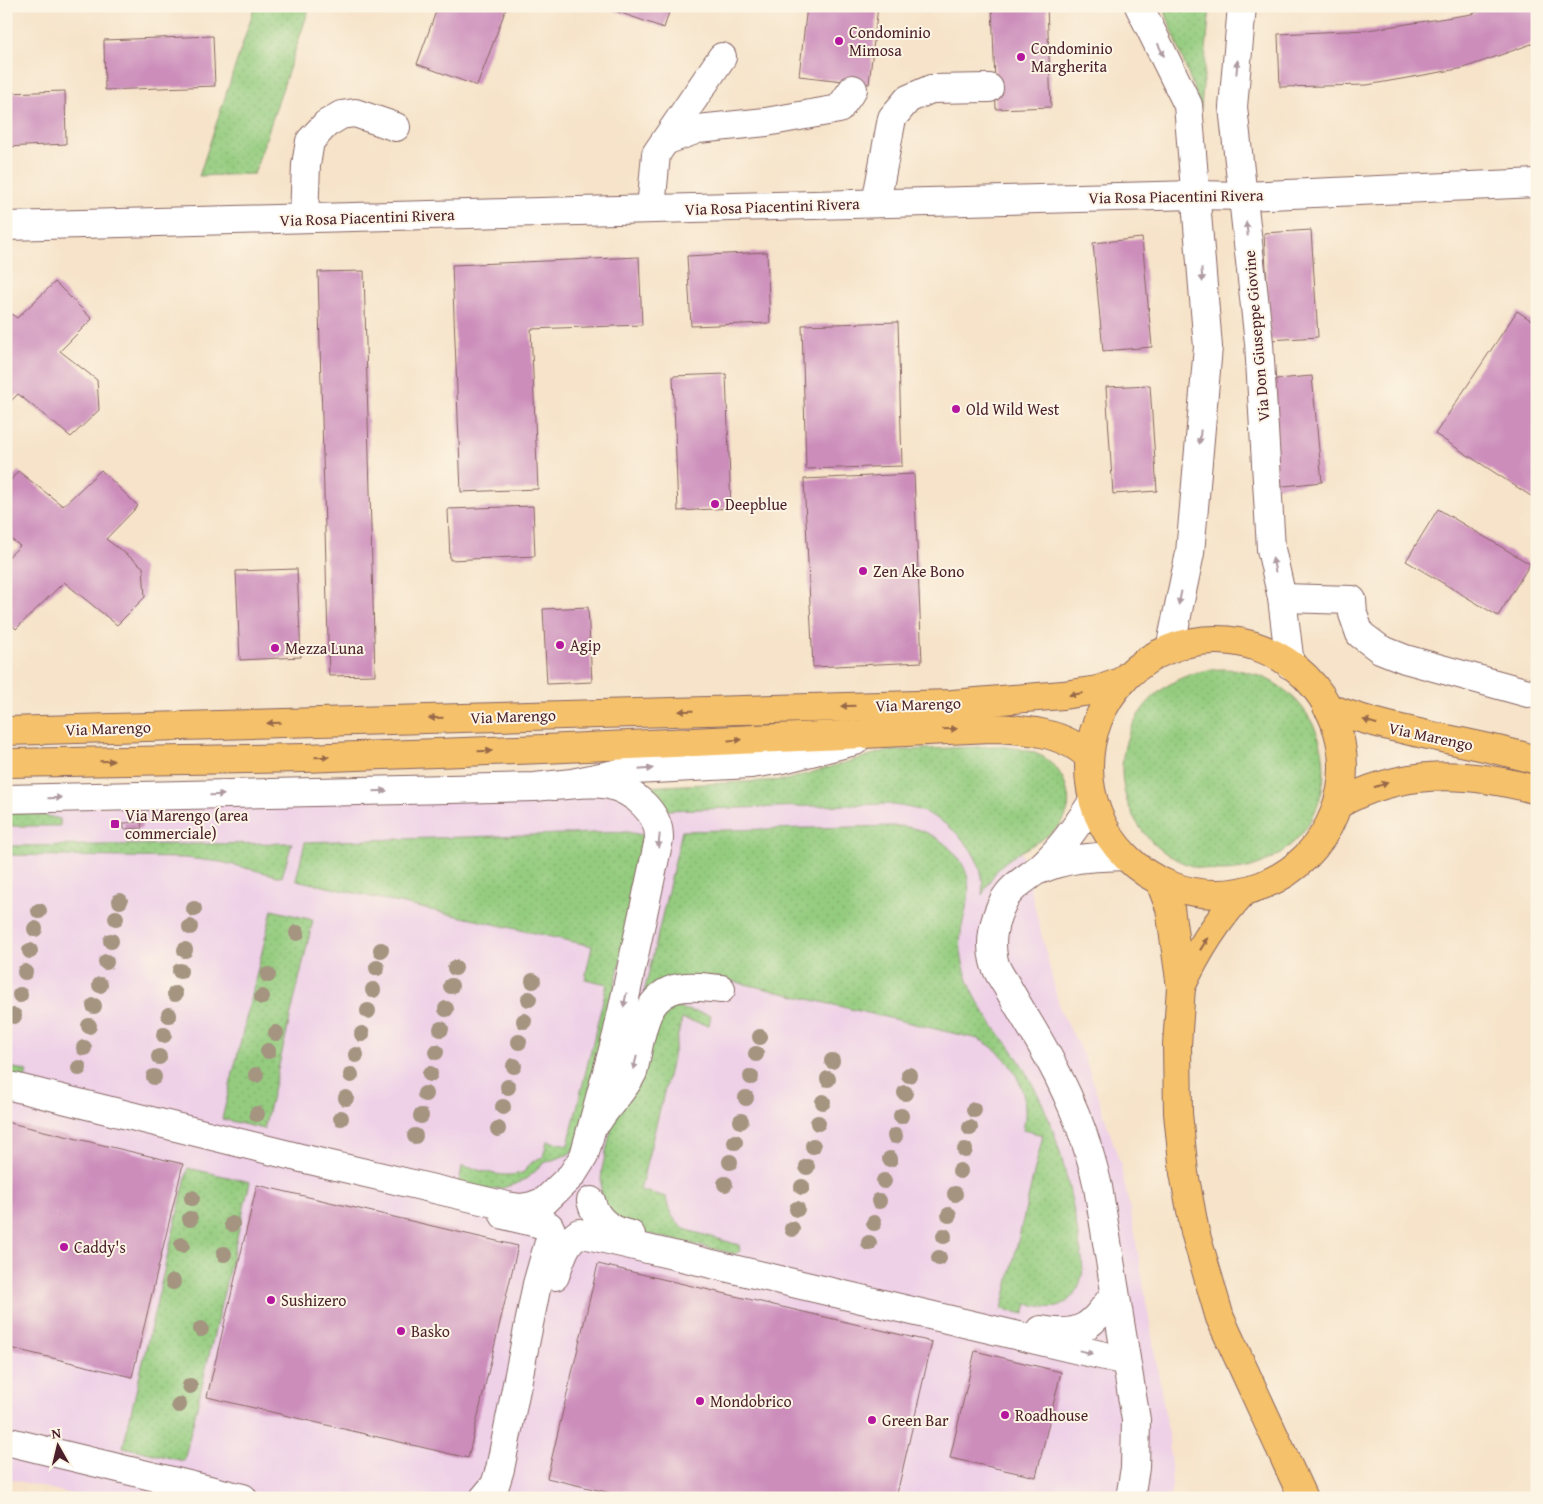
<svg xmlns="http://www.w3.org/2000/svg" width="1543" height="1504" font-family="'Gentium Book Plus',serif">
	<defs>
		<pattern id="grass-dots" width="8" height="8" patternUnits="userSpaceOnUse" patternTransform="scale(1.25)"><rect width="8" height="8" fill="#94cc7f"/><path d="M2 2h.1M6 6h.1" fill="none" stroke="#81af6e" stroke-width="1.8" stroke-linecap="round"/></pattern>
	</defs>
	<rect width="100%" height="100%" fill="#fcf5e5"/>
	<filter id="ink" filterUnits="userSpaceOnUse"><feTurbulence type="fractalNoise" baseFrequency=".02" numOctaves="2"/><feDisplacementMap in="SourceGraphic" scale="10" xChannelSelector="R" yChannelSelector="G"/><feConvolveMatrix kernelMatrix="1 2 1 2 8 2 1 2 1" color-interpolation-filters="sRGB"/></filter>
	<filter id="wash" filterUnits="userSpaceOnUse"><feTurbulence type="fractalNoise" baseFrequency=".0096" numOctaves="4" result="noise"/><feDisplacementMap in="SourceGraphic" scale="20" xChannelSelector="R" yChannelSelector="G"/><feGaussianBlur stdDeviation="1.12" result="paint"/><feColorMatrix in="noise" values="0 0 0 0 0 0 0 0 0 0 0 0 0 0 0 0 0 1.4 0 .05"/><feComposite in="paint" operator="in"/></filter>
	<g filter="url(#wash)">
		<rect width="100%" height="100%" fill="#f6e3c9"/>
		<!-- built -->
		<path fill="#eed0e7" d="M996,749L1060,1010L1079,1046L1088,1067L1120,1163L1134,1229L1169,1438L1172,1484L1170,1498H88L6,1478V810L780,784Z"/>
		<!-- grass -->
		<g fill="url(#grass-dots)" stroke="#6f7655">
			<path d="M255,6H310L254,174L199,176Z"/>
			<path d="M1163,6H1210L1201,108Z"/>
			<circle cx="1223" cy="770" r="101"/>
			<path d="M995,746C1021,748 1049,751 1062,777C1087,830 1035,838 1004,863C994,872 988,884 982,895C988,858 955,825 924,812C911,807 899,806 886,804L665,810L656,797L643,787L786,780L885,751Z"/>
			<path d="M6,809H16L60,819V826H6Z"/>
			<path d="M897,826C923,827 947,840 961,862C976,885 965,907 961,932C959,950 963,966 969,983C976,1000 987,1018 998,1032C1003,1039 1010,1045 1014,1053C1022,1064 1028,1077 1035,1089C1058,1131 1072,1194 1079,1242C1081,1254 1085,1267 1081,1279C1079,1289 1070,1301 1061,1306C1052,1310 1037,1305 1027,1304L1024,1314L1002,1309L1043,1135L1023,1130C1032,1093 1012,1054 978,1039L711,976L660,985L644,993L682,831Z"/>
			<path d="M627,832L643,835L648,840L579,1143L569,1154L544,1163L529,1177L516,1184L502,1188L488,1190L459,1183L462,1166C482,1170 505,1180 524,1172C529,1164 533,1160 543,1157L547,1141L568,1145L607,984L585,979L592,946L296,880L305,842Z"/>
			<path d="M292,843L282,877L221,862L185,858L6,855V846Z"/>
			<path d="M272,910L313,920L264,1129L222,1119Z"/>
			<path d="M672,1007L711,1015L709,1025L682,1019L640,1190L666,1197C668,1211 673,1220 684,1229L739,1245L740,1251L735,1254L639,1232L611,1218L601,1193V1181L602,1169L612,1125L617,1111L653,1028L664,1010Z"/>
			<path d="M6,1066L27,1071L25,1080L6,1075Z"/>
			<path d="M188,1168L250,1182L184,1461L123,1447Z"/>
		</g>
		<g id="blocks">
			<!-- building -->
			<g fill="#cc8dbb">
				<path d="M438,6H507L477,86L417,64Z"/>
				<path d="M611,6H671L664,28L610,9Z"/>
				<path d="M807,6H878L869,84L799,76Z"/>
				<path d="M992,6H1047L1051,107L996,109Z"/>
				<path d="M1491,6H1537V42L1464,68L1367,85L1280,87L1278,34L1368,30L1472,14Z"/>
				<path d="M213,36L215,86L105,90L104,40Z"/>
				<path d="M65,91L66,144L6,147V93Z"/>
				<path d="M1311,230L1318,337L1270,340L1264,233Z"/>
				<path d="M1142,238L1152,347L1103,351L1093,243Z"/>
				<path d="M767,252L770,323L691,326L687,256Z"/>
				<path d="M639,257L642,325L531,329L538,489L461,492L452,265Z"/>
				<path d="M364,271L375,675L329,676L318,272Z"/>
				<path d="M55,282L92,319L60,351L97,380L99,410L71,437L18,394L6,406V310L17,318Z"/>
				<path d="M1517,311L1537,324V500L1435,434Z"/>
				<path d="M898,322L902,466L806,469L802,325Z"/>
				<path d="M726,374L731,508L678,511L673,376Z"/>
				<path d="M1312,376L1322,482L1275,487L1265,380Z"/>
				<path d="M1150,385L1157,491L1113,494L1106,387Z"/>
				<path d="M101,470L138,506L106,539L143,567L145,597L117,625L64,582L16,629L6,619V559L20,546L6,535V486L18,471L63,506Z"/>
				<path d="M914,474L922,662L813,667L804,479Z"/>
				<path d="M533,506L535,556L450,560L448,509Z"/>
				<path d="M1438,509L1530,564L1498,616L1406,561Z"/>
				<path d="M297,569L301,657L240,660L236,571Z"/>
				<path d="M588,607L592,682L547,684L543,609Z"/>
				<path d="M141,822L142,828L124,829V823Z"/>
				<path d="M6,1122L183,1164L132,1377L6,1347Z"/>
				<path d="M257,1185L518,1246L468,1458L207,1397Z"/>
				<path d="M598,1264L932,1342L896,1498H631L547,1478Z"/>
				<path d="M975,1351L1061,1372L1036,1477L950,1458Z"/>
			</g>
		</g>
	</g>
	<g filter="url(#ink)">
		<use href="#blocks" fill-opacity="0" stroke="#866462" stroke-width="1"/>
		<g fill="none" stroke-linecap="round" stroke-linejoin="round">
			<!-- minor casing -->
			<g stroke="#866462" stroke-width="30">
				<g id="minor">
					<path d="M1139,6L1188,105L1208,347L1190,553L1170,649"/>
					<path d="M1242,6L1233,107L1259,343L1271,549L1282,598L1290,665"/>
					<path d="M665,141L698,129L766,122L839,109L853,89"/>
					<path d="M876,203L892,118L908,99L931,89L989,88"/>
					<path d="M651,209L656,154L722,57"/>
					<path d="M304,218L306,165L310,141L326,124L341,115L355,113L396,127"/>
					<path d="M6,226L1196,195L1244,196L1537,183"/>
					<path d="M1282,598L1352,600L1353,614L1360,634L1380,649L1405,659L1528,693"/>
					<path d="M6,799L535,787L572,783L634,770L751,764L783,759L855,741"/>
					<path d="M1093,801C1079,823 1063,846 1044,864C1031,877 1012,884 1003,902C994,919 989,942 994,961C996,971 1003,979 1008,988C1017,1004 1027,1020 1037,1037C1064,1083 1087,1135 1098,1187L1136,1420L1135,1468L1130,1498"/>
					<path d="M1039,870C1069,857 1093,857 1125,856"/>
					<path d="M6,1085L301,1158L507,1206L521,1208L532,1206L545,1201L572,1175L584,1156L617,1035L659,839C660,813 634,791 609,785C592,781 572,785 554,786"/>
					<path d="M598,1121C608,1104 624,1091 633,1072C642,1038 641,990 686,987C698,986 709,988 721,989"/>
					<path d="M591,1201C596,1221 611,1231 631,1235"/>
					<path d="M555,1276C561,1260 564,1243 579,1233L1126,1361"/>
					<path d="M1041,1330C1083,1338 1092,1325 1115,1293"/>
					<path d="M6,1441L243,1498"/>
					<path d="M484,1498L495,1485L500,1469L537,1284L549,1242L551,1230L549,1226L504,1215"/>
				</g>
			</g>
			<!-- major casing -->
			<g stroke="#866462" stroke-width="30">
				<g id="major">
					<circle cx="1216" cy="767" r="127"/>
					<path d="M1327,707C1395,733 1467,740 1537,760"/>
					<path d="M6,731L952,704L1063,695L1098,690L1123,681"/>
					<path d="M6,763L305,758L544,749L991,728C1024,729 1065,732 1089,757"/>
					<path d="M1337,805C1401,768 1467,771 1537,790"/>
				</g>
			</g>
			<!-- highway casing -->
			<g stroke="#866462" stroke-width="30">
				<g id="highway">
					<path d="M1160,882L1170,908L1181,987L1177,1045L1178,1113L1184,1173L1195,1232L1220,1318L1303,1498"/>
					<path d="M1181,987C1197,952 1218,919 1244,891"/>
				</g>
			</g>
			<!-- minor -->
			<use href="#minor" stroke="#fff" stroke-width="28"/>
			<!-- major -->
			<use href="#major" stroke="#f5c16b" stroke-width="28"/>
			<!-- highway -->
			<use href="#highway" stroke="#f5c16b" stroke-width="28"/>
		</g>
		<!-- trees -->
		<g fill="#a49480">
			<circle cx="120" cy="901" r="8"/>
			<circle cx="194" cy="909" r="8"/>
			<circle cx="39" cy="911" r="8"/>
			<circle cx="116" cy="918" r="8"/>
			<circle cx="190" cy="927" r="8"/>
			<circle cx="35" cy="929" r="8"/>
			<circle cx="297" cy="933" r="8"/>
			<circle cx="111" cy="941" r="8"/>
			<circle cx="185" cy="950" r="8"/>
			<circle cx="381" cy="950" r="8"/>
			<circle cx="30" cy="951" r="8"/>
			<circle cx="106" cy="962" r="8"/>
			<circle cx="377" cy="968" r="8"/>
			<circle cx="455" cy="968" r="8"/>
			<circle cx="180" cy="971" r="8"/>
			<circle cx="25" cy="972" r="8"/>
			<circle cx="268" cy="975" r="8"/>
			<circle cx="533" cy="981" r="8"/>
			<circle cx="100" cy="985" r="8"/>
			<circle cx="451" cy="986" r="8"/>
			<circle cx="373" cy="990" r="8"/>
			<circle cx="175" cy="994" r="8"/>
			<circle cx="20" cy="995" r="8"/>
			<circle cx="262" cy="997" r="8"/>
			<circle cx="529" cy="999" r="8"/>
			<circle cx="94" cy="1006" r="8"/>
			<circle cx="446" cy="1009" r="8"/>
			<circle cx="368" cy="1011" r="8"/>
			<circle cx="169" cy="1015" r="8"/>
			<circle cx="14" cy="1016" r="8"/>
			<circle cx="524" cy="1021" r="8"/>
			<circle cx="89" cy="1026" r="8"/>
			<circle cx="441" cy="1029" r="8"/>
			<circle cx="276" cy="1033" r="8"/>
			<circle cx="362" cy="1034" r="8"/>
			<circle cx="164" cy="1035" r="8"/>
			<circle cx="760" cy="1037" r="8"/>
			<circle cx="519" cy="1042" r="8"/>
			<circle cx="84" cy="1048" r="8"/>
			<circle cx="268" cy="1051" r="8"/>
			<circle cx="436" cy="1052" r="8"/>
			<circle cx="756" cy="1054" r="8"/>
			<circle cx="356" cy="1055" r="8"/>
			<circle cx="159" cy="1057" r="8"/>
			<circle cx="832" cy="1061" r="8"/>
			<circle cx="514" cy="1066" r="8"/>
			<circle cx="79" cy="1068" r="8"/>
			<circle cx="430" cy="1074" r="8"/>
			<circle cx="256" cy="1075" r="8"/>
			<circle cx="351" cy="1075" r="8"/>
			<circle cx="909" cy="1075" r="8"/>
			<circle cx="154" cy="1077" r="8"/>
			<circle cx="751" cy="1077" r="8"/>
			<circle cx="828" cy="1079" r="8"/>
			<circle cx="508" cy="1087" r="8"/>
			<circle cx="905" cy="1093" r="8"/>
			<circle cx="425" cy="1094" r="8"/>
			<circle cx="346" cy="1098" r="8"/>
			<circle cx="746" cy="1098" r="8"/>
			<circle cx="823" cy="1102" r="8"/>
			<circle cx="503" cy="1107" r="8"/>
			<circle cx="974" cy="1110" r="8"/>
			<circle cx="257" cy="1114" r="8"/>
			<circle cx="421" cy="1116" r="8"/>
			<circle cx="901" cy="1116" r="8"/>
			<circle cx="341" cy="1118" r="8"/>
			<circle cx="741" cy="1121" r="8"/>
			<circle cx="818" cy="1123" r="8"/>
			<circle cx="970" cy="1128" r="8"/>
			<circle cx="498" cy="1129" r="8"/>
			<circle cx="415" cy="1136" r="8"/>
			<circle cx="895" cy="1136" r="8"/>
			<circle cx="735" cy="1142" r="8"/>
			<circle cx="813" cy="1146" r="8"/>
			<circle cx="965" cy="1150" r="8"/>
			<circle cx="890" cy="1159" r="8"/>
			<circle cx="730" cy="1162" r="8"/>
			<circle cx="807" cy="1167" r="8"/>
			<circle cx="960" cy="1171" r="8"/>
			<circle cx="884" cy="1181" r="8"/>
			<circle cx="725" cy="1184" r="8"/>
			<circle cx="802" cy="1187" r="8"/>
			<circle cx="955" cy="1194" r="8"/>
			<circle cx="192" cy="1198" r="8"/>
			<circle cx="879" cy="1201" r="8"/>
			<circle cx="797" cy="1209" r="8"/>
			<circle cx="949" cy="1215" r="8"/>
			<circle cx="190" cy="1219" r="8"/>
			<circle cx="874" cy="1223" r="8"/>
			<circle cx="232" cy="1224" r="8"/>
			<circle cx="792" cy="1229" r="8"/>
			<circle cx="944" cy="1236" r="8"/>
			<circle cx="869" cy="1243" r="8"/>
			<circle cx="182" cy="1245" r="8"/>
			<circle cx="224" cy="1254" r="8"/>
			<circle cx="939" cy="1258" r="8"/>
			<circle cx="173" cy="1282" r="8"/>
			<circle cx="201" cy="1329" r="8"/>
			<circle cx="190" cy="1386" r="8"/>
			<circle cx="179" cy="1405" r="8"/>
		</g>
		<!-- one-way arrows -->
		<defs><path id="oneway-solid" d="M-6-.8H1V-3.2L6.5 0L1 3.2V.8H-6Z" transform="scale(1.25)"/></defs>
		<g fill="#ae9aa0">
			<use href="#oneway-solid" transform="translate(1161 50) rotate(64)"/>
			<use href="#oneway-solid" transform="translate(1237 67) rotate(-85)"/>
			<use href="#oneway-solid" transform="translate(1247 229) rotate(-96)"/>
			<use href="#oneway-solid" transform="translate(1202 275) rotate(85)"/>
			<use href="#oneway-solid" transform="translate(1200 437) rotate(95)"/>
			<use href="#oneway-solid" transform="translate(1274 565) rotate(-102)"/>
			<use href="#oneway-solid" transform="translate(1180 598) rotate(102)"/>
			<use href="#oneway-solid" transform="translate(646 769) rotate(-5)"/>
			<use href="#oneway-solid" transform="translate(380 791) rotate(-1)"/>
			<use href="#oneway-solid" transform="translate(217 795) rotate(-1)"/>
			<use href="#oneway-solid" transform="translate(55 798) rotate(-1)"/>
			<use href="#oneway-solid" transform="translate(659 841) rotate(96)"/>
			<use href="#oneway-solid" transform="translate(625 1000) rotate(102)"/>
			<use href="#oneway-solid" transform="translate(635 1063) rotate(104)"/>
			<use href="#oneway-solid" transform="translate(1086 1352) rotate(13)"/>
		</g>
		<g fill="#976848">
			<use href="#oneway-solid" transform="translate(1076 694) rotate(172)"/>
			<use href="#oneway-solid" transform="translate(848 706) rotate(178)"/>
			<use href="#oneway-solid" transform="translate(686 711) rotate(178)"/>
			<use href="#oneway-solid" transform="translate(436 718) rotate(178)"/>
			<use href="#oneway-solid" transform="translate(1370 722) rotate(-163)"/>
			<use href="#oneway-solid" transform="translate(274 723) rotate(178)"/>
			<use href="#oneway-solid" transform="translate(950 729) rotate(-2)"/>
			<use href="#oneway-solid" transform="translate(735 740) rotate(-3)"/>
			<use href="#oneway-solid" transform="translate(485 751) rotate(-2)"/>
			<use href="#oneway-solid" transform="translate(322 757) rotate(-2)"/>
			<use href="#oneway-solid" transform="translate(107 761) rotate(-1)"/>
			<use href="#oneway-solid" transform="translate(1381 785) rotate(-18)"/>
			<use href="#oneway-solid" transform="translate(1204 944) rotate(-58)"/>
		</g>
	</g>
	<!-- markers -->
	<g fill="#b5179e" stroke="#fcf5e5" stroke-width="2">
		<circle cx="839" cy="41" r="5"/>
		<circle cx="1021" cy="57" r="5"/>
		<circle cx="956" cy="409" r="5"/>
		<circle cx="715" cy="504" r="5"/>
		<circle cx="863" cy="571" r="5"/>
		<circle cx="560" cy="645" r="5"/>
		<circle cx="275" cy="648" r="5"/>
		<rect x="110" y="819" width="10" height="10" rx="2.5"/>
		<circle cx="64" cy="1247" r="5"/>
		<circle cx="271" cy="1300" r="5"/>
		<circle cx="401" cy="1331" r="5"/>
		<circle cx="700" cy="1401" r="5"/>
		<circle cx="1005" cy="1415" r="5"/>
		<circle cx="872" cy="1420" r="5"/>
	</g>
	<g text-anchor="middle" stroke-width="4" stroke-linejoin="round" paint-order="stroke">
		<!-- poi labels -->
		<g font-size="16" fill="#4a1f2b" stroke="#fcf5e5" text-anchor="start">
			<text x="849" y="38">Condominio<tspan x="849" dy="18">Mimosa</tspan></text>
			<text x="1031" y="54">Condominio<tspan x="1031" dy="18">Margherita</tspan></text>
			<text x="966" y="415">Old Wild West</text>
			<text x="725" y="510">Deepblue</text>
			<text x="873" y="577">Zen Ake Bono</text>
			<text x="570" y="651">Agip</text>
			<text x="285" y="654">Mezza Luna</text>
			<text x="125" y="821">Via Marengo (area<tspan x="125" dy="18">commerciale)</tspan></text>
			<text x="74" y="1253">Caddy's</text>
			<text x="281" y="1306">Sushizero</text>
			<text x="411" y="1337">Basko</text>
			<text x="710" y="1407">Mondobrico</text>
			<text x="1015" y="1421">Roadhouse</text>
			<text x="882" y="1426">Green Bar</text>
		</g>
		<!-- street labels -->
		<g font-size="16" fill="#4a1f2b" stroke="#fcf5e5">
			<text transform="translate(1176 196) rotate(-1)" y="6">Via Rosa Piacentini Rivera</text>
			<text transform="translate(772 206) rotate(-2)" y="6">Via Rosa Piacentini Rivera</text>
			<text transform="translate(367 217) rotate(-2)" y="6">Via Rosa Piacentini Rivera</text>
			<text transform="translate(1256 336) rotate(-95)" y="6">Via Don Giuseppe Giovine</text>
			<text transform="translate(918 704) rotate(-2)" y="6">Via Marengo</text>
			<text transform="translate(513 716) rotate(-2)" y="6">Via Marengo</text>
			<text transform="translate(108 728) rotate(-2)" y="6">Via Marengo</text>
			<text transform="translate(1431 736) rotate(12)" y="6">Via Marengo</text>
		</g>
	</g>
	<!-- margin -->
	<rect width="1543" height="1504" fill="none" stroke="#fcf5e5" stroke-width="25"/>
	<!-- north arrow -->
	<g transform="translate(58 1446) rotate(352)" stroke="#fcf5e5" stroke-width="4" paint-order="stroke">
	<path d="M0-4L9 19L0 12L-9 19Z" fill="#4a1f2b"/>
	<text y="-8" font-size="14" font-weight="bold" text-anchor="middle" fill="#4a1f2b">N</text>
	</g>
</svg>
